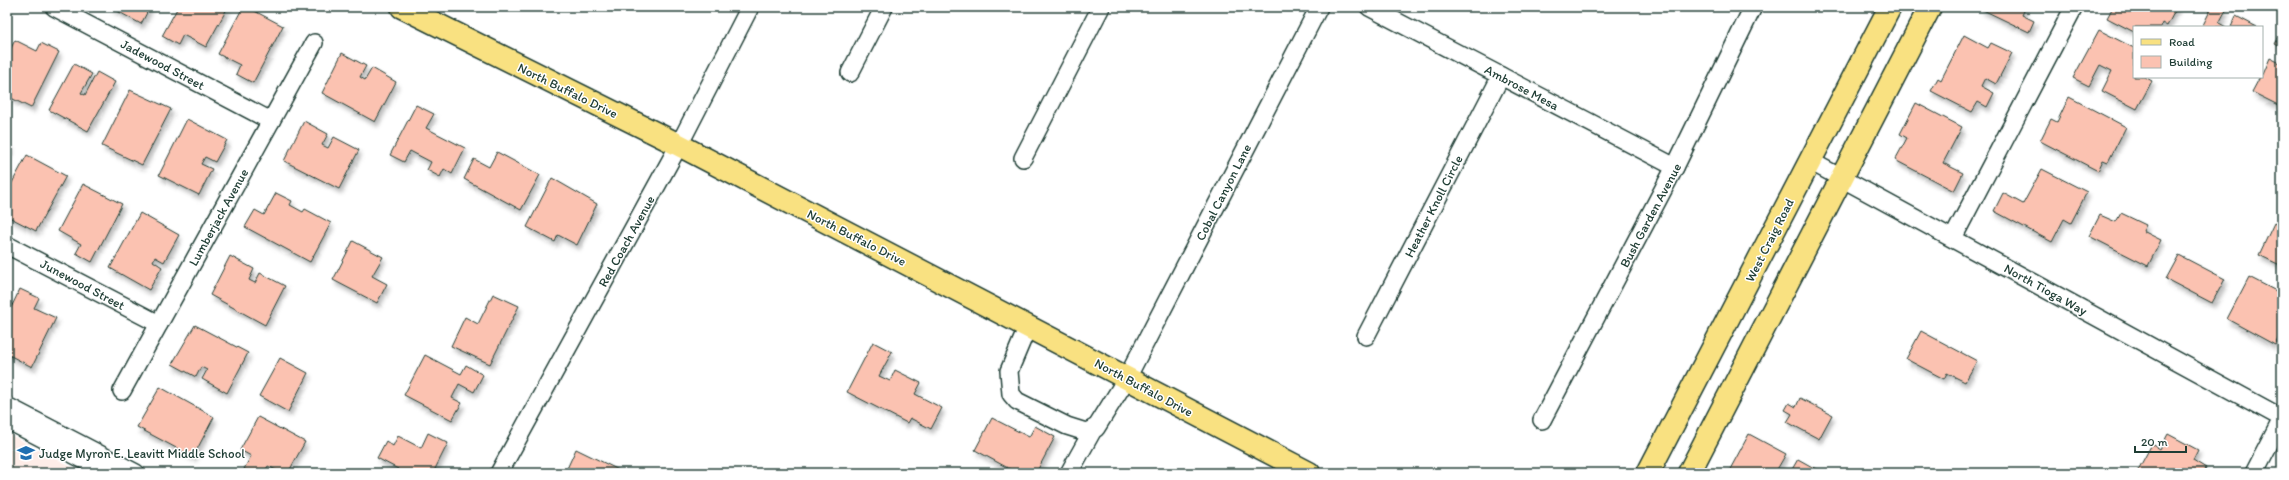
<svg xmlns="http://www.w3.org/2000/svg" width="2289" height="480" font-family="Itim,sans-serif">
	<defs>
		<filter id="shadow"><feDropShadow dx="2.5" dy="4.5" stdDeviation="2" flood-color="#0004"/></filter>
	</defs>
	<rect width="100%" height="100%" fill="#fff"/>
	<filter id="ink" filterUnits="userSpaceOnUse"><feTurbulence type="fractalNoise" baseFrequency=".025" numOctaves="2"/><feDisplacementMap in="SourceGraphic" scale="8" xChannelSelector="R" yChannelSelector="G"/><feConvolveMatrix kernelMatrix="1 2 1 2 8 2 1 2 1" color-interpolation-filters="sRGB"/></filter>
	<g filter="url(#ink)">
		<!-- built -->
		<path fill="#feede8" d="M7,433L83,473H7Z"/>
		<!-- building -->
		<g fill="#fbc2b1" stroke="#1f3d34" filter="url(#shadow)">
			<path d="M110,7H150L141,24Z"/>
			<path d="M178,7H228L206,47L183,35L178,45L162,36Z"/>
			<path d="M243,7H247L283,26L253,83L236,74L240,65L218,54Z"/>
			<path d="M1982,7H2026L2022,15L2034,21L2029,32L1981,9Z"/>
			<path d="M2113,7H2177L2167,26L2162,23L2161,27H2134V32L2107,18Z"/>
			<path d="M2212,7H2220L2226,10L2219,23L2226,27H2202Z"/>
			<path d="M2236,16L2257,27H2231Z"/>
			<path d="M2099,30L2134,48V77H2145L2152,81L2137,109L2102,91L2112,71L2100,65L2089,86L2073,78Z"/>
			<path d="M2282,31V48L2275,44Z"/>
			<path d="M1964,35L1988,48L1991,43L2012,53L1996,84L1985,78L1981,86L1994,93L1987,107L1978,102L1972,112L1931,91L1938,78L1941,80Z"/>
			<path d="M15,40L37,51L41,43L59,52L31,108L7,96V56Z"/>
			<path d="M342,53L366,66L360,77L365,80L372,68L396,82L375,122L322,93Z"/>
			<path d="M2270,58L2282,64V102L2280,106L2252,92L2260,77H2262Z"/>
			<path d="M74,64L92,74L81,93L85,95L97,72L115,82L88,131L49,110Z"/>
			<path d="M130,90L171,109L142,165L102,146Z"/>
			<path d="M2069,97L2126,127L2108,162L2103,160L2098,171L2040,141L2051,119L2057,122Z"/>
			<path d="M1916,103L1962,127L1943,163L1963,173L1954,191L1895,160L1907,138L1900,134Z"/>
			<path d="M416,105L434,114L426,128L465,148L452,174L444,169L440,177L427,170L431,162L410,151L404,162L390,155Z"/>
			<path d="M187,119L227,140L215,162L205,157L201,164L212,169L199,195L159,175Z"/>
			<path d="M304,121L328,134L322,145L328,148L334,137L359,150L339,189L284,161Z"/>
			<path d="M7,144L11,146L7,154Z"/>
			<path d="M497,152L540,175L521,210L464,179L474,159L489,167Z"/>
			<path d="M27,155L66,176L36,231L7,216V192Z"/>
			<path d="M2042,169L2087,192L2071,223L2064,219L2052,242L1994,211L2003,193L2023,204Z"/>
			<path d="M552,178L597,204L577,245L558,235L555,242L527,227Z"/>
			<path d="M83,184L122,204L92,262L76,253L81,244L58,231Z"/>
			<path d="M276,193L292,201L290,205L303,212L305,209L331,223L310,262L245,227L255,210L264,215Z"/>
			<path d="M140,213L179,235L164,262L155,257L153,261L162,267L149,290L110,268Z"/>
			<path d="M2121,213L2146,225L2143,231L2161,240L2148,266L2089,236L2100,215L2116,222Z"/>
			<path d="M2274,223L2282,227V266L2259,255Z"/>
			<path d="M353,241L383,257L372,276L387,284L377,303L333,280Z"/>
			<path d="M2179,255L2225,279L2212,303L2166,279Z"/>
			<path d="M230,256L254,269L249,280L255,283L260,273L285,286L265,325L210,295Z"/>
			<path d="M2249,277L2282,294V315L2280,319L2282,320V331L2275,345L2227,319Z"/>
			<path d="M20,289L39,298L34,308L56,318L32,367L7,354V316Z"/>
			<path d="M493,294L519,306L490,364L451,346L465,317L478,324Z"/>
			<path d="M195,325L248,353L227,393L202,379L207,370L201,367L196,377L172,364Z"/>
			<path d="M1921,331L1977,361L1965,382L1947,373L1944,379L1906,359Z"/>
			<path d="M873,342L892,352L879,376L890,381L895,370L921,383L915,394L942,408L931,429L910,418L907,423L847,392Z"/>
			<path d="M425,355L461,374L466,365L483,375L474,392L459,384L452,398L462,403L452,420L404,395Z"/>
			<path d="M280,358L308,373L288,412L259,396Z"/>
			<path d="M160,387L214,417L193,457L137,427Z"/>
			<path d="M1800,398L1832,415L1819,439L1787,422L1792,414L1785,410L1789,403L1796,407Z"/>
			<path d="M258,417L305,442L288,473H282L268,466L264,473H253L244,469L251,456L240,450Z"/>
			<path d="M992,418L1029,437L1035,426L1055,437L1036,473H1017L975,450Z"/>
			<path d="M428,433L448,443L433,473H396L398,469L377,458L386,441L393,446L398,436L421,448Z"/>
			<path d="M1749,434L1786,454L1775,473H1728Z"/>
			<path d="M2168,434L2198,450L2193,460L2206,468L2204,473L2137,472L2152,444L2160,449Z"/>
			<path d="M576,449L625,473H565Z"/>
			<path d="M1798,459L1823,473H1790Z"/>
		</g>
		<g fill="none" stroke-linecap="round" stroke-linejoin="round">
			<!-- minor casing -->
			<g stroke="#1f3d34" stroke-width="20">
				<g id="minor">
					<path d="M54,7L271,121"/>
					<path d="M1369,7L1675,167"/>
					<path d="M850,73L884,7"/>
					<path d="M1023,158L1101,7"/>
					<path d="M1810,161L2282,418"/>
					<path d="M1953,238L2074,7"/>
					<path d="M7,245L159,324"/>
					<path d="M1028,326L1009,371L1011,394L1017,401L1067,426L1086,432L1096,428L1127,378L1319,7"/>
					<path d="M1366,336L1501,76"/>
					<path d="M122,391L314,43"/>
					<path d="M7,406L136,473"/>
					<path d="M7,420L109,473"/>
					<path d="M1542,420L1675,167L1753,7"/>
					<path d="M499,473L679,145L750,7"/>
					<path d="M1069,473L1094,428"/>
					<path d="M2254,473L2282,419"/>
				</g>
			</g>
			<!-- major casing -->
			<g stroke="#1f3d34" stroke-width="25">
				<g id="major">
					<path d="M402,7L679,145L1309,473"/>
					<path d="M1648,473L1890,7"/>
					<path d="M1689,473L1930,7"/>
				</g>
			</g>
			<!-- minor -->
			<use href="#minor" stroke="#fff" stroke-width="17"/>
			<!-- major -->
			<use href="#major" stroke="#f9e181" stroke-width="22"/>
		</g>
	</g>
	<!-- icons -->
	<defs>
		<g id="school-bare" transform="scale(1.38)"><path d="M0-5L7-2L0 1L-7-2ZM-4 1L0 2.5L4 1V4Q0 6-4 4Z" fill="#1f6fb2" stroke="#fff" stroke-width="2.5" paint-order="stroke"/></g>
	</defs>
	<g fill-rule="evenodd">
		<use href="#school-bare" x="26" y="453"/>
	</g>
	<g text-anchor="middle" stroke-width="3" stroke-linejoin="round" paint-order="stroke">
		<!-- street labels -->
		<g font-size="13" fill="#1f3d34" stroke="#fff">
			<text transform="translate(163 64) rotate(28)" y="5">Jadewood Street</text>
			<text transform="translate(1522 87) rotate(28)" y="5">Ambrose Mesa</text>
			<text transform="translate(568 90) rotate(26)" y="5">North Buffalo Drive</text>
			<text transform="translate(1223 192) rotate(-63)" y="5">Cobal Canyon Lane</text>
			<text transform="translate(1433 206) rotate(-63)" y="5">Heather Knoll Circle</text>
			<text transform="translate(1650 215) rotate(-62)" y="5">Bush Garden Avenue</text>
			<text transform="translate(218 217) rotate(-61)" y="5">Lumberjack Avenue</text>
			<text transform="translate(857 237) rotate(27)" y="5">North Buffalo Drive</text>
			<text transform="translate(1769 240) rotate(-63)" y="5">West Craig Road</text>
			<text transform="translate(626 241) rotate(-61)" y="5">Red Coach Avenue</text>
			<text transform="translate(83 284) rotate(28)" y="5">Junewood Street</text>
			<text transform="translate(2046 289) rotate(29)" y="5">North Tioga Way</text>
			<text transform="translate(1144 387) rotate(28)" y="5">North Buffalo Drive</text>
		</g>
		<!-- poi labels -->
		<g font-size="13" fill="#1f3d34" stroke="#fff" text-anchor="start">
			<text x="39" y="458">Judge Myron E. Leavitt Middle School</text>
		</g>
	</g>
	<!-- margin -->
	<rect width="2289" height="480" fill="none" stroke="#fff" stroke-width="24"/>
	<rect x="12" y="12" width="2265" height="456" fill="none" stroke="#1f3d34" stroke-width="1.5" filter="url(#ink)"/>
	<!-- legend -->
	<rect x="2133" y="26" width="130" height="52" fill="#ffffff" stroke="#a5b1ae"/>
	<rect x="2141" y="39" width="20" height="6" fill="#f9e181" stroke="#a5b1ae"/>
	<text x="2169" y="46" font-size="12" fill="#1f3d34">Road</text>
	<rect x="2141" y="56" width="20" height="12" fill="#fbc2b1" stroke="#a5b1ae"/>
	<text x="2169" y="66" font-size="12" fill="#1f3d34">Building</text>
	<!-- scale -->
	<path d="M2135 446v6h51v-6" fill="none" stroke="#1f3d34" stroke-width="2"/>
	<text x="2141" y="446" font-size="12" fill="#1f3d34" stroke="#ffffff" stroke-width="3" paint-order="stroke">20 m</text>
</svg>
